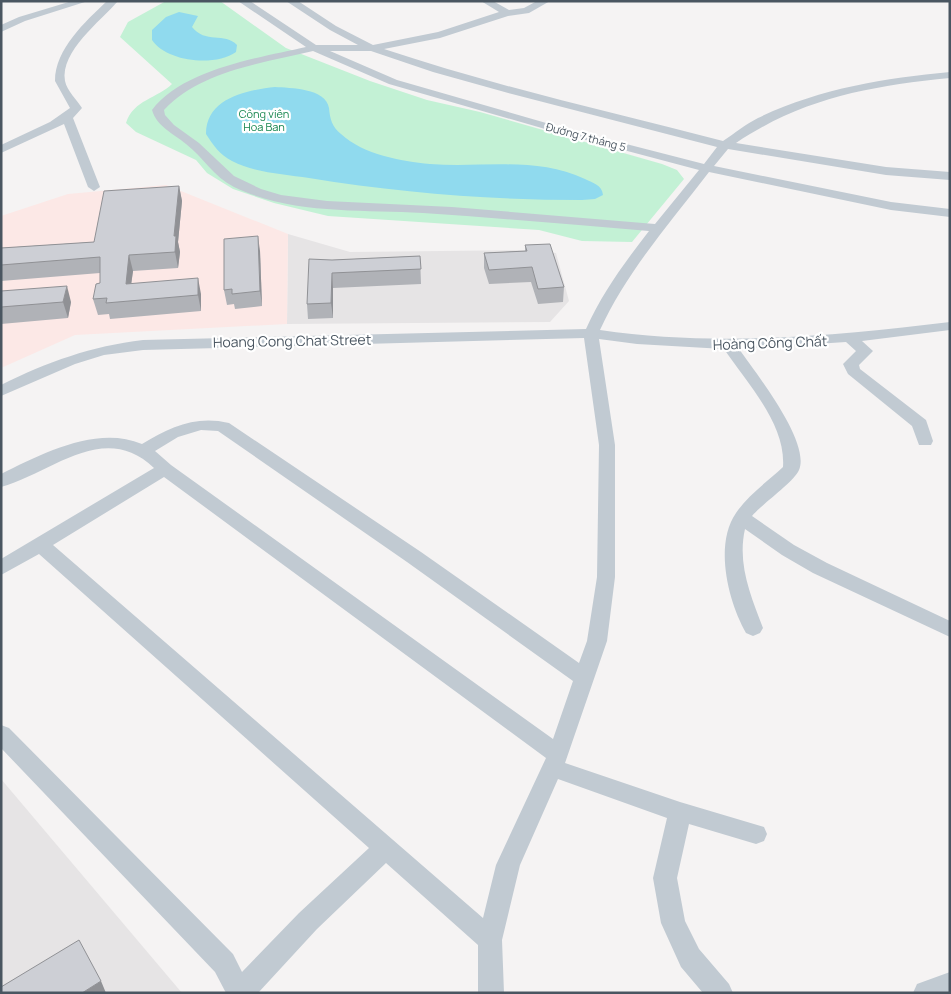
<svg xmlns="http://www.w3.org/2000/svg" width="951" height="994" font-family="Manrope,sans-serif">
	<rect width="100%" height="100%" fill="#f5f3f3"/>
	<!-- education -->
	<g fill="#e6e4e5">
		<path d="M288,234L350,252L527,250L556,253L569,301L550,322L287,324Z"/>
		<path d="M1,779L182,993H1Z"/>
	</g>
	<!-- medical -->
	<path fill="#fce8e6" d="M166,185L288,234L287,324L75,335L1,368V216L68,194Z"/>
	<!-- green -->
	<path fill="#c3f1d5" d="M166,1H220L286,48L370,81L427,100L480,112L662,164L677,170L684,179L632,242L582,241L539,230L328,216L274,203L233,189L207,173L196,160L136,132L126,123C133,100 158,98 172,84L120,37L128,22Z"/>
	<!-- water -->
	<g fill="#90daee">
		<path d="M179,12L198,16L192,27C205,44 225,32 237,45L236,52C215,67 167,62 152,40V30L166,17Z"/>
		<path d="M275,87C290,88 326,88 329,108C330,119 332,127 341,134C364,155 401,161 430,164C483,168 535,156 585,179C593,183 602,185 603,195L595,199L582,200C491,200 400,193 309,178C284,174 255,173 232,161C220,155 213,145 206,134C206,98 247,90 275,87Z"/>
	</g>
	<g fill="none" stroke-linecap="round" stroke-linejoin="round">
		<!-- minor -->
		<g fill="#c1cad2" fill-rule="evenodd">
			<path d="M72,1H88L25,21L1,32V25L19,17Z"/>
			<path d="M107,1H118C101,21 60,51 65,81C67,91 77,100 82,108L73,118L100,187L94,191L88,187L64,124L1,153V145L50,122L70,108L55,81C55,49 85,22 107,1Z"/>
			<path d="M238,1H250L316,45H358L330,30L286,1H298L336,26L373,45L438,32L499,12L481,1H493L509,10L524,8L537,1H550L529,13L508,16L440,38L384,49C495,86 610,112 723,141C735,133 746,124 758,118C818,89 884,78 950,72V78C870,86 803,98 736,143L886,167L950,172V180L886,175L728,149L714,166L891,202L950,209V217L891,210L709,172C670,223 627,271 600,330C718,347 832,336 950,322V330L862,341L873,351L859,365L860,369L926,420L933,441L931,445H919L912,426L848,374L843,364L856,351L846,342L739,349C755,372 811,442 799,470C793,483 763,503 752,516L794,545L827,563L950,621V637L813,573L782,555L745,529C737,564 751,596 763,628L760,633L753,636L746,633C728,601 714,545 736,513C748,495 767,482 783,467C786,424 747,383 724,349L637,344L599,339L615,445V577L607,641L565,763L680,802L764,827L767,834L764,841L756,844L689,824L677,878L685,921L699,949L729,984L733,993H703L681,967L661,923L653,878L667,818L558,779L520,865L502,940L504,993H478V945L386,863L317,929L258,993H226L215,972L1,748V725L9,728L233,954L242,972L299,913L369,848L39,554L1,575V559L154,468C104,420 52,473 1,487V474C42,454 96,425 142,444C170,427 196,415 229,423L421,552L579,663L587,641L597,577L599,445L584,338L143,350L104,355L75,364L1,396V385C47,362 92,346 143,340L586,329C602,293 625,262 649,231C574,225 499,218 423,213C360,209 293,215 234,187C214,177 203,157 186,144C173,133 157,127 152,110C183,69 258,58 306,47ZM313,51L389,84L552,131L699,170L655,224L452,207L327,201L281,195L261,189L234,176L199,143L174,125L165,115L164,110C200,71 263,63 313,51ZM330,51H371L433,72L512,94L717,147L704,164L560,127L397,80ZM201,430L218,431L407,562L573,681L553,739L171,465L155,451L178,437ZM164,477L546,758L496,865L483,918L53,545Z"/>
			<path d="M950,972V993H913L917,984Z"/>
		</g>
	</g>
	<!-- wall -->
	<g fill="#b0b2b7">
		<path d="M179,186L182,201L178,242L180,252L178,268L133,271L131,284L201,294V311L110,319L109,314L98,315L93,299L100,283V273L1,281V248L94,242Z"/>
		<path d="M525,245L564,287L563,302L538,304L531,282L489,284L484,268V253L525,251Z"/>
		<path d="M260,251L262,306L235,309L234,304L227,305L224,290Z"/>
		<path d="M420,256L421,284L333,288V318L308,319L307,304L332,260Z"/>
		<path d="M1,291L71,302L68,318L1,324Z"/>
	</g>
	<!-- shaded-wall -->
	<g fill="#909195">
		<path d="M179,186L182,201L178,242L180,252L178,268L175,252L174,236Z"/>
		<path d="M258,236L260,251L262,306L260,291Z"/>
		<path d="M129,255L133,271L129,300L126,284Z"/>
		<path d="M332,273L333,288V318L331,303Z"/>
		<path d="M198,278L201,294V311L198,295Z"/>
		<path d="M67,286L71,302L68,318L63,302Z"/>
		<path d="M101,981L106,993H82Z"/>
	</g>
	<!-- building -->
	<g fill="#cdcfd5" stroke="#909195">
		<path d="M179,186L174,236H176L175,252L129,255L126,284L198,278V295L106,303L107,298L93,299L96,284L100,283V257L1,265V248L94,242L104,191Z"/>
		<path d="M258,236L260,291L232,294V289L224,290V239Z"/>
		<path d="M550,244L564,287L538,289L532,267L489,270L484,253L527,251L525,245Z"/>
		<path d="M420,256L421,269L332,273L331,303L307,304L309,259L332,260Z"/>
		<path d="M67,286L63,302L1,307V291Z"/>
		<path d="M79,940L101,981L82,993H1V987Z"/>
	</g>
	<g text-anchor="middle" stroke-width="4.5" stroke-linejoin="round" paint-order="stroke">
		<!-- far-park labels -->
		<g font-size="11" fill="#17864f" stroke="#fff">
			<text x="264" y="118">Công viên<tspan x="264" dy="13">Hoa Ban</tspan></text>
		</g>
		<!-- far-street labels -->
		<g font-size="11" fill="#4a5661" stroke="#fff">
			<text transform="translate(586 137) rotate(15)" y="4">Đường 7 tháng 5</text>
		</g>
		<!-- street labels -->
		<g font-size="14" fill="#4a5661" stroke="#fff">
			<text transform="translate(292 341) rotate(-1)" y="5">Hoang Cong Chat Street</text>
			<text transform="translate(770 343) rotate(-2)" y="5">Hoàng Công Chất</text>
		</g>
	</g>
	<!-- border -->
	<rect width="951" height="994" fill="none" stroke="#4a5661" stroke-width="5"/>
</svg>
